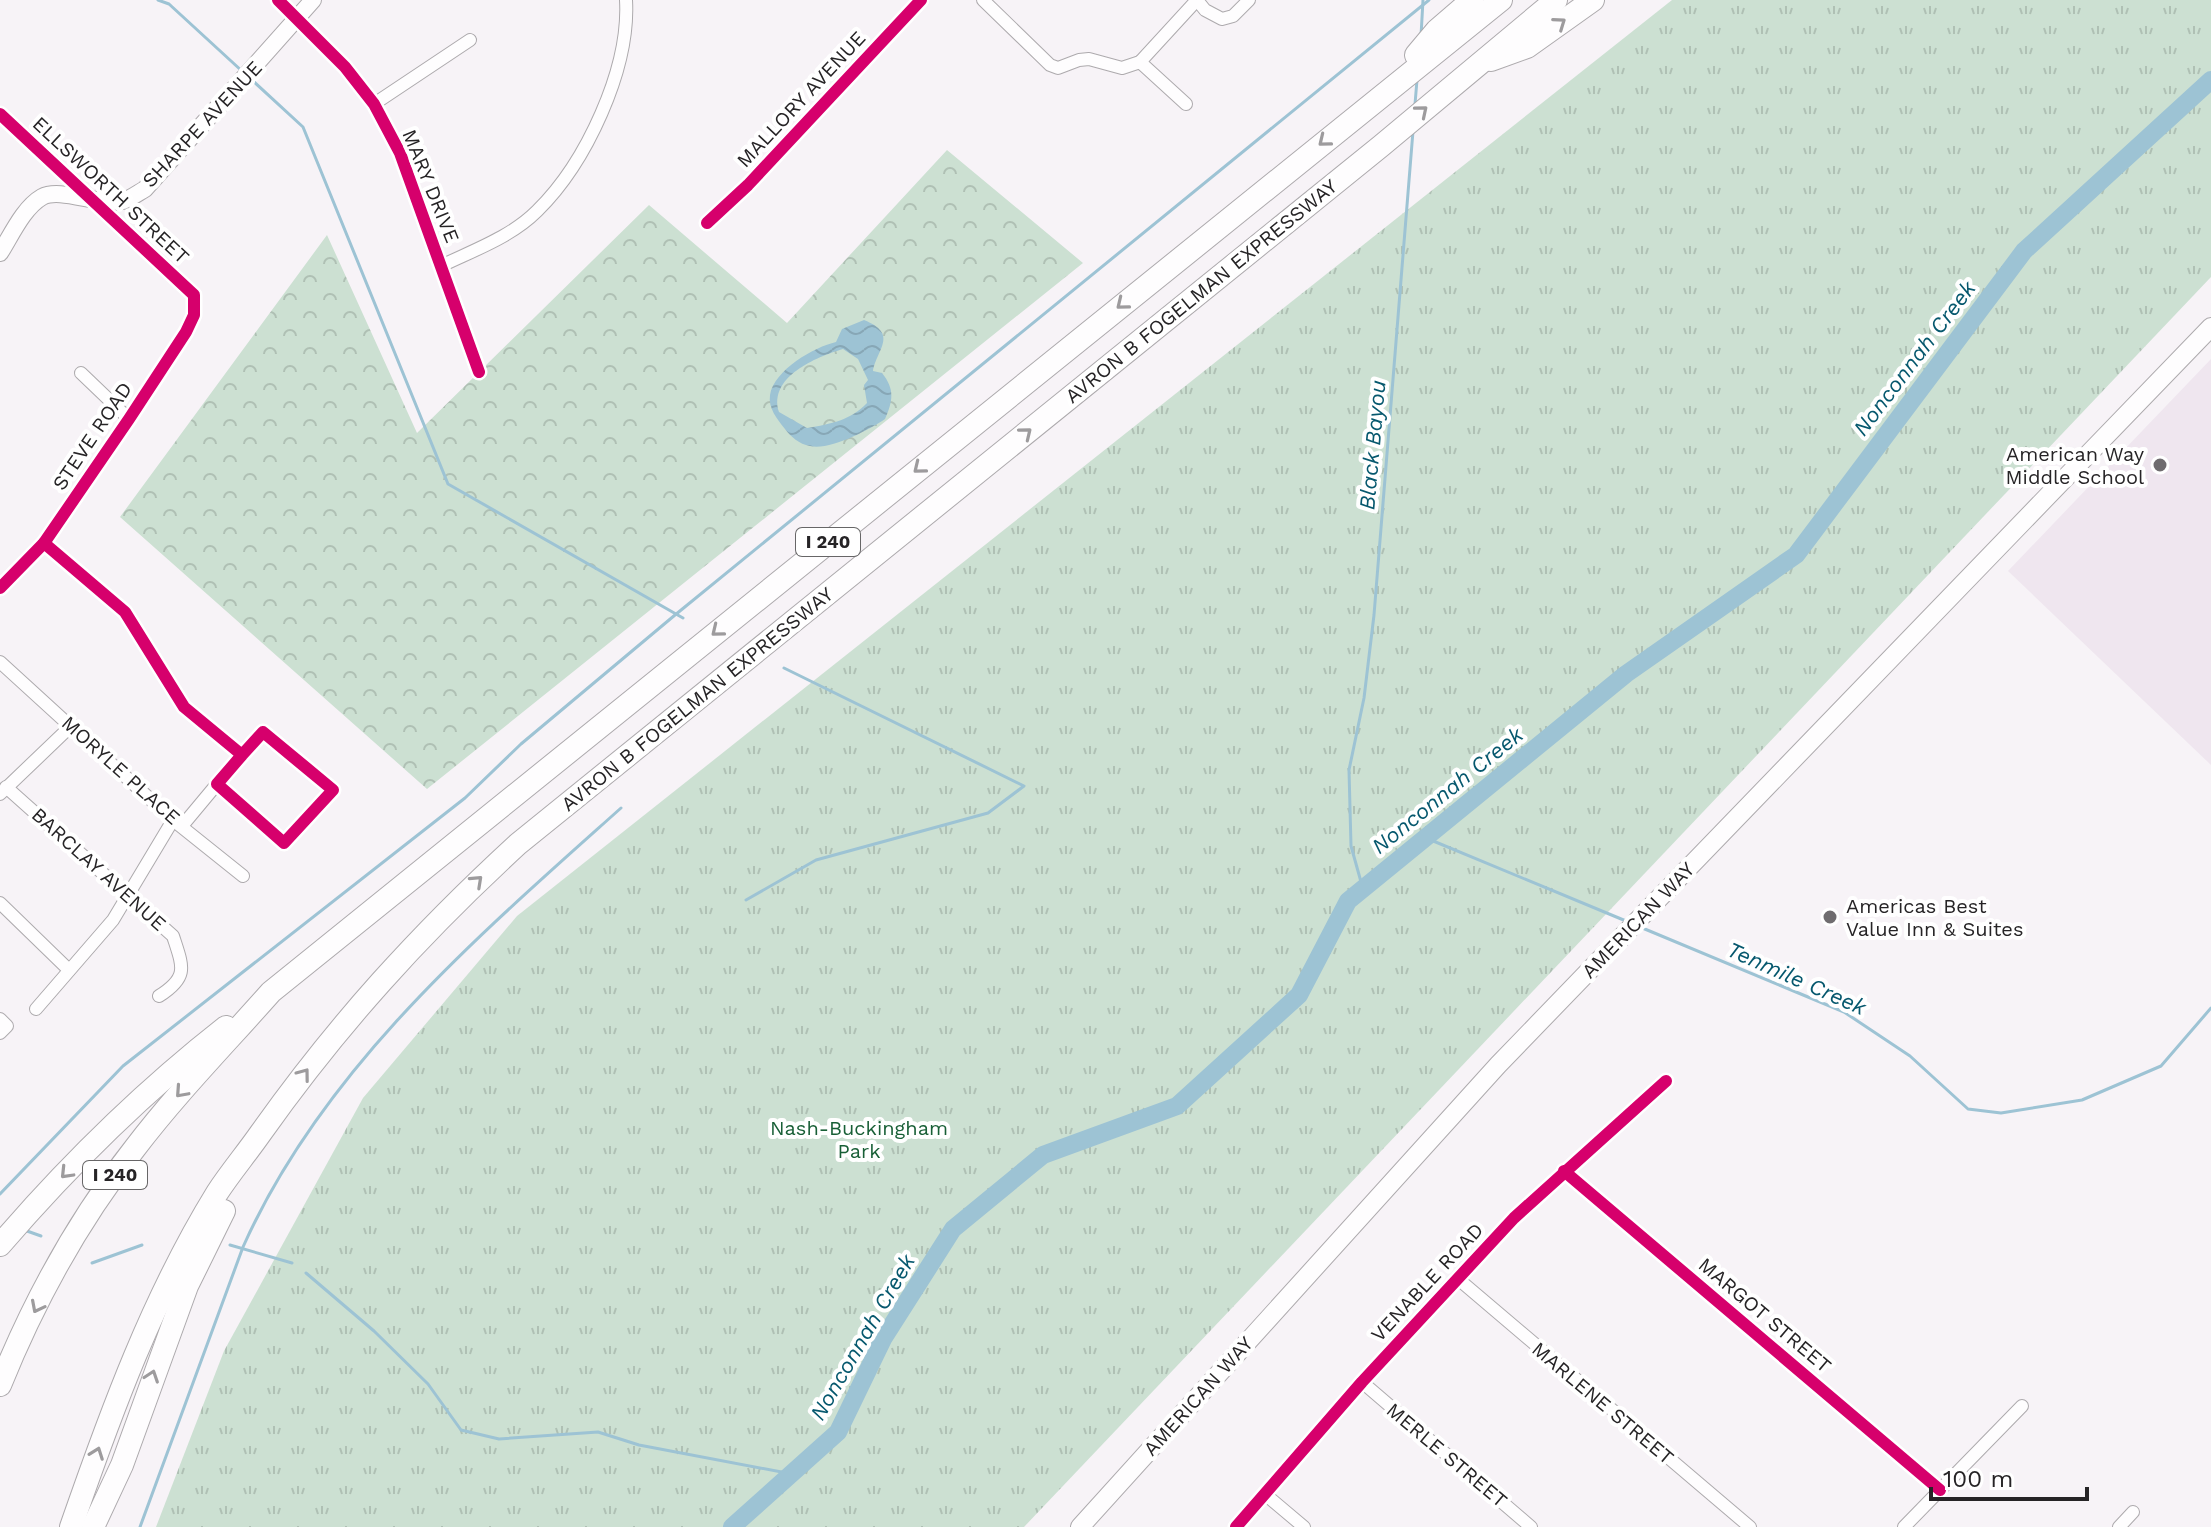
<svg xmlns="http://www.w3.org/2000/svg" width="2211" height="1527" font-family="'Work Sans',sans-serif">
	<defs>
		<pattern id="grass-tufts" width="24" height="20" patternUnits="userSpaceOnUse" patternTransform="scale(2)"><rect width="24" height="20" fill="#cce0d2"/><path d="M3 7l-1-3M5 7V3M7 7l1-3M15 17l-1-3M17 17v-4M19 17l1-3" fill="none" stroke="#afc0b4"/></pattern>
		<pattern id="forest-crowns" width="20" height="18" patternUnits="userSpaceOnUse" patternTransform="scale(2)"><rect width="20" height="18" fill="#cce0d2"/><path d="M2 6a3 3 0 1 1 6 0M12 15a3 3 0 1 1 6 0" fill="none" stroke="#afc0b4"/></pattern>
		<pattern id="water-waves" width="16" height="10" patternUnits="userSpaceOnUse" patternTransform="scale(2)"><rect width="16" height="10" fill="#9dc3d4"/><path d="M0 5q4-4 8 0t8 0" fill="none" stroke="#87a7b6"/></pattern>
	</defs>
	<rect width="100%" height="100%" fill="#f7f3f7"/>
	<!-- built -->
	<path fill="#efe6ef" d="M2211,359V765L2008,571Z"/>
	<!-- grass -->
	<path fill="url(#grass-tufts)" d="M1672,0H2211V277L1024,1527H156L224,1351L363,1098L517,916Z"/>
	<!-- forest -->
	<path fill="url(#forest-crowns)" d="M947,150L1083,263L427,789L120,517L327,235L417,433L649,205L787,323Z"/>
	<!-- water -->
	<path fill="url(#water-waves)" fill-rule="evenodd" d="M864,320C899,334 877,349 873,371L882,373C895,389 893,401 885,419C869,430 829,451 810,446C799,444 791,437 785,429C777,419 768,408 770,395C774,370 814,347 836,342L842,329ZM843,349L858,359L868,380L864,385L867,403C851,420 831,424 807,428L779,412C768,377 816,357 843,349Z"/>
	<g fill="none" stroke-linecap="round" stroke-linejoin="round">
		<!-- stream -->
		<g stroke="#9dc3d4" stroke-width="3">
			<path d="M158,0L169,4L243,72"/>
			<path d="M1421,36L1423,0"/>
			<path d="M252,80L303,127L448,484L683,618"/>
			<path d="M1415,104L1417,80"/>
			<path d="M1426,838L1626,921"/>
			<path d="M1363,889L1351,846L1349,770L1364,698L1374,615L1413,131"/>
			<path d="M746,900L816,860L988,813L1024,786L784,668"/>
			<path d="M1640,927L1844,1012L1910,1056L1968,1109L2001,1113L2082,1100L2161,1066L2211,1008"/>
			<path d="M0,1194L123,1066L465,798L521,744L675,615L1429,0"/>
			<path d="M27,1231L41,1236"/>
			<path d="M230,1245L292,1263"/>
			<path d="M92,1263L142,1245"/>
			<path d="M306,1273L374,1331L428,1384L461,1430L499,1439L598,1432L639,1445L792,1474"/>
			<path d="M140,1527L243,1247C323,1068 478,936 621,808"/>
		</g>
		<!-- river -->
		<path stroke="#9dc3d4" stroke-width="18" d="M732,1527L838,1432L883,1339L953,1229L1043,1155L1177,1106L1299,995L1348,901L1626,674L1796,555L2024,251L2211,80"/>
		<!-- minor casing -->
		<g stroke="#adaaad" stroke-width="14">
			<g id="minor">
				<path d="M278,0L345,67L374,104L400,153L479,372"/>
				<path d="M983,0L1050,65L1058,68L1079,60L1089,59L1122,68L1140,62L1186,104"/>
				<path d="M1197,0L1205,10L1222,19L1233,16L1249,0"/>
				<path d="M1140,62L1196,1"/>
				<path d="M374,104L470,40"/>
				<path d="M0,114L194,295V315L186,332L129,419L44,543L0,588"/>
				<path d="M707,223L748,185L921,0"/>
				<path d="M441,266C474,250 511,237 537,211C586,163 630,69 626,0"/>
				<path d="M81,373L129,419"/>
				<path d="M44,543L125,612L184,707L242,755L263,732L333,790L284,843L217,784L242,755"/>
				<path d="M0,662L173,820L243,876"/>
				<path d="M6,787L173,936C183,967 189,977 159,996"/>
				<path d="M0,794L72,725"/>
				<path d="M182,826L217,784"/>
				<path d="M0,903L69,970"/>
				<path d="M36,1009L113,920L173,820"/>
				<path d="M0,1019L7,1026L0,1033"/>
				<path d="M1564,1171L1940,1490"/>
				<path d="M1457,1278L1750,1527"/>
				<path d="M1362,1382L1531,1527"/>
				<path d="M1266,1495L1304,1527"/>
				<path d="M1236,1527L1362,1382L1514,1218L1666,1081"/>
				<path d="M1904,1527L2022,1406"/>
				<path d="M2119,1527L2133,1512"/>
			</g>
		</g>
		<!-- tertiary casing -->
		<g stroke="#adaaad" stroke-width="18">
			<path id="tertiary" d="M0,253C11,236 23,208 42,197C60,187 99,206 123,201C130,199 138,193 145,189L313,0"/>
		</g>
		<!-- secondary casing -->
		<g stroke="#adaaad" stroke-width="20">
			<path id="secondary" d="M1080,1527L1498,1065L2211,327"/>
		</g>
		<!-- motorway casing -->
		<g stroke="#adaaad" stroke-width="24">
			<g id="motorway">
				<path d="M1416,55L1437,30L1472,0"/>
				<path d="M1491,60L1527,47L1593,0"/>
				<path d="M0,1245C68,1166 143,1092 226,1027"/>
				<path d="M0,1385C34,1301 79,1219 135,1148C177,1093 225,1044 271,992L1501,0"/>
				<path d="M71,1527C111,1412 153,1297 217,1193C230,1173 246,1154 260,1134C338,1024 419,935 518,844L1381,146L1556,0"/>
				<path d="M93,1527L122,1465L187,1286L224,1211"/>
			</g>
		</g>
		<!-- minor -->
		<use href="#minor" stroke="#fefdfe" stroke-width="12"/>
		<!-- tertiary -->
		<use href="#tertiary" stroke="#fefdfe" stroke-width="16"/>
		<!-- secondary -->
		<use href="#secondary" stroke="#fefdfe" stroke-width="18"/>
		<!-- motorway -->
		<use href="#motorway" stroke="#fefdfe" stroke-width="22"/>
		<!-- cycleway casing -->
		<g stroke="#fff" stroke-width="17">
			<g id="cycleway">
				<path d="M278,0L345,67L374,104L400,153L479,372"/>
				<path d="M0,114L194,295V315L186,332L129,419L44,543L0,588"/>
				<path d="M707,223L748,185L921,0"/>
				<path d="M44,543L125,612L184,707L242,755L263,732L333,790L284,843L217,784L242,755"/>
				<path d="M1564,1171L1940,1490"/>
				<path d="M1236,1527L1362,1382L1514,1218L1666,1081"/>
			</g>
		</g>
		<!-- cycleway -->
		<use href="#cycleway" stroke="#d6006c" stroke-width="12"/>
	</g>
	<!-- one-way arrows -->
	<defs><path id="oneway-chevron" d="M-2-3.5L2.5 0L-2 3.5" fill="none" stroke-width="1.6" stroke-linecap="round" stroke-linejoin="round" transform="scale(2)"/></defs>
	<g stroke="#9d9b9d">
		<use href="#oneway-chevron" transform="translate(1560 23) rotate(-35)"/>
		<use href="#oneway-chevron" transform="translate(1422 111) rotate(-40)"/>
		<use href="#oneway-chevron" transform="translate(1324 141) rotate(141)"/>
		<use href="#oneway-chevron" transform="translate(1122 304) rotate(141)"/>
		<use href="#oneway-chevron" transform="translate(1026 433) rotate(-39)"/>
		<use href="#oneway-chevron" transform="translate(919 468) rotate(141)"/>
		<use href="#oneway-chevron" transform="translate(717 631) rotate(141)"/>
		<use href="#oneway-chevron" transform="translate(477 881) rotate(-43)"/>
		<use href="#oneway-chevron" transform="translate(304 1074) rotate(-53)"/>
		<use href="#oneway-chevron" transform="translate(181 1092) rotate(132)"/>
		<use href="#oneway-chevron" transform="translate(66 1173) rotate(134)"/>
		<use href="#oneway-chevron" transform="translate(37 1307) rotate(117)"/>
		<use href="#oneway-chevron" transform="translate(152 1376) rotate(-71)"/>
		<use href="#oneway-chevron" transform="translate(97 1453) rotate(-70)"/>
	</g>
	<!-- markers -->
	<g fill="#6f6c6f" stroke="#fff" stroke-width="3">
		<circle cx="2160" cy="465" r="8"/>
		<circle cx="1830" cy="917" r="8"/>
	</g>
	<g text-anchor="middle" stroke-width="8" stroke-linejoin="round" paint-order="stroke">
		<!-- shield labels -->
		<g fill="#fff" stroke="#676667" stroke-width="2">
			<rect x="796" y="528" width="64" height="28" rx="6"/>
			<rect x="83" y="1161" width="64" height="28" rx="6"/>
		</g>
		<g font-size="18" font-weight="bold" fill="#262426">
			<text x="828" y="548">I 240</text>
			<text x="115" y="1181">I 240</text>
		</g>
		<!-- street labels -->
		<g font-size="20" fill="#262426" stroke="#fff">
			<text transform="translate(801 99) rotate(-47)" y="7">MALLORY AVENUE</text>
			<text transform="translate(202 124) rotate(-47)" y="7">SHARPE AVENUE</text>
			<text transform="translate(431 186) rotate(68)" y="7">MARY DRIVE</text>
			<text transform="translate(111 190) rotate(43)" y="7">ELLSWORTH STREET</text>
			<text transform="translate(1201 291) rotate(-39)" y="7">AVRON B FOGELMAN EXPRESSWAY</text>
			<text transform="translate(92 436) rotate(-56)" y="7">STEVE ROAD</text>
			<text transform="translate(697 699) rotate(-39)" y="7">AVRON B FOGELMAN EXPRESSWAY</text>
			<text transform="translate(121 770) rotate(42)" y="7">MORYLE PLACE</text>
			<text transform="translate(99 869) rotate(42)" y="7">BARCLAY AVENUE</text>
			<text transform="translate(1638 920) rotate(-46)" y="7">AMERICAN WAY</text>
			<text transform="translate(1427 1282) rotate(-47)" y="7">VENABLE ROAD</text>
			<text transform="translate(1765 1315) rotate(40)" y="7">MARGOT STREET</text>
			<text transform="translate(1198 1396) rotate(-48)" y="7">AMERICAN WAY</text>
			<text transform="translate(1603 1403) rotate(40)" y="7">MARLENE STREET</text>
			<text transform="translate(1447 1455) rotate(40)" y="7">MERLE STREET</text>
		</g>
		<!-- poi labels -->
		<g font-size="20" fill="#262426" stroke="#fff" text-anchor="end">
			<text x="2144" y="461">American Way<tspan x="2144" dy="23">Middle School</tspan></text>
			<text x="1846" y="913" text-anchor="start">Americas Best<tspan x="1846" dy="23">Value Inn &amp; Suites</tspan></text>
		</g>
		<!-- park labels -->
		<g font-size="20" fill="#185f36" stroke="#fff">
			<text x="859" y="1135">Nash-Buckingham<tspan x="859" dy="23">Park</tspan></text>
		</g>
		<!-- water labels -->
		<g font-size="22" font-style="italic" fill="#06586e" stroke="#fff">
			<text transform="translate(1914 358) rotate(-53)" y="8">Nonconnah Creek</text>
			<text transform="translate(1372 445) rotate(-85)" y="8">Black Bayou</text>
			<text transform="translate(1447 790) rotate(-39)" y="8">Nonconnah Creek</text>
			<text transform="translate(1797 978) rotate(24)" y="8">Tenmile Creek</text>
			<text transform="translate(862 1337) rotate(-60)" y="8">Nonconnah Creek</text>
		</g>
	</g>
	<!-- scale -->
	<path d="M1931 1487v12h156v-12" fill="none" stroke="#262426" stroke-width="4"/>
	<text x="1943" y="1487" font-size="24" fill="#262426" stroke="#ffffff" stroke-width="6" paint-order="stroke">100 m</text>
</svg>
